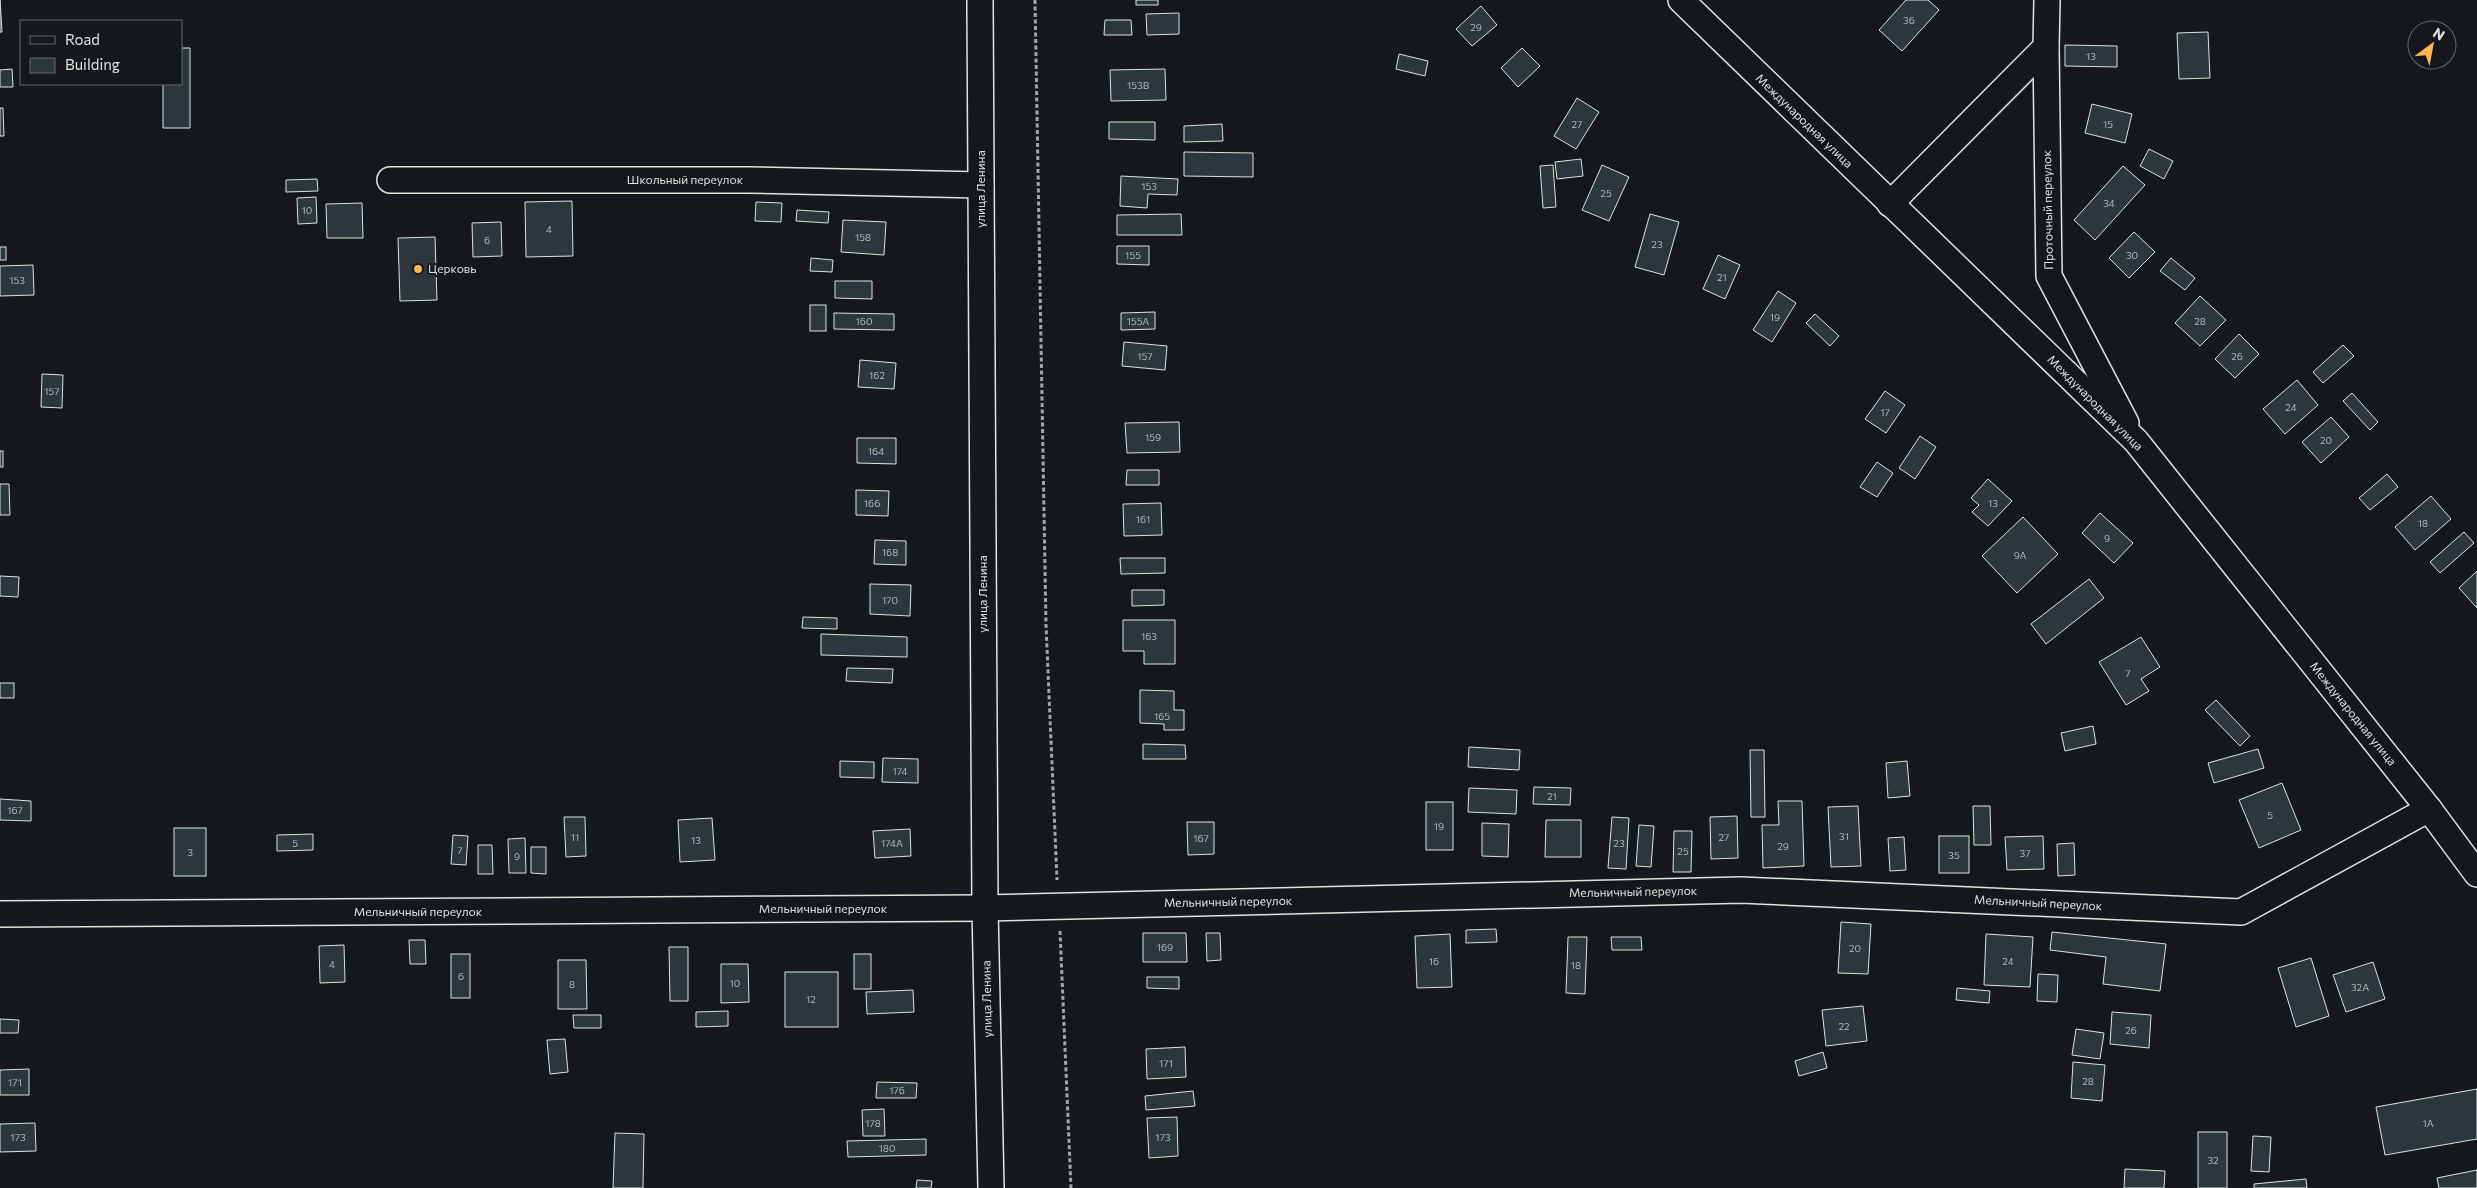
<svg xmlns="http://www.w3.org/2000/svg" width="2477" height="1188" font-family="Commissioner,sans-serif">
	<rect width="100%" height="100%" fill="#14181c"/>
	<!-- building -->
	<g fill="#2c363c" stroke="#d8e6dc">
		<path d="M0,0L2,32H0Z"/>
		<rect x="1136" y="0" width="22" height="5"/>
		<path d="M1906,0H1928L1939,10L1902,51L1879,30Z"/>
		<path d="M1481,6L1497,25L1472,46L1456,29Z"/>
		<path d="M1179,13V34L1147,35L1146,14Z"/>
		<path d="M1105,20H1131L1132,35H1104Z"/>
		<path d="M2208,32L2210,78L2179,79L2177,33Z"/>
		<path d="M2065,45L2117,46V67L2065,66Z"/>
		<path d="M181,48H190V128H163V84H181Z"/>
		<path d="M1522,48L1540,66L1518,87L1501,68Z"/>
		<path d="M1399,54L1428,61L1425,76L1396,69Z"/>
		<path d="M12,69L13,87H0V70Z"/>
		<path d="M1165,69L1166,100L1111,101L1110,70Z"/>
		<path d="M1577,98L1599,112L1576,149L1554,136Z"/>
		<path d="M2092,104L2132,114L2125,143L2085,133Z"/>
		<path d="M0,108H3L4,136H0Z"/>
		<path d="M1109,122H1155V140L1109,139Z"/>
		<path d="M1222,124L1223,141L1184,142V126Z"/>
		<path d="M2149,149L2173,161L2164,179L2140,166Z"/>
		<path d="M1184,152L1253,153V177L1184,176Z"/>
		<path d="M1581,159L1583,176L1557,179L1555,162Z"/>
		<path d="M1553,165L1556,207L1543,208L1540,166Z"/>
		<path d="M1602,165L1629,177L1609,221L1582,210Z"/>
		<path d="M2123,166L2145,185L2095,240L2074,220Z"/>
		<path d="M1121,176L1178,179L1177,195L1148,194L1147,208L1120,206Z"/>
		<path d="M317,179L318,191L286,192V180Z"/>
		<path d="M316,197L317,223L298,224L297,198Z"/>
		<path d="M572,201L573,256L526,257L525,202Z"/>
		<path d="M756,202L782,203L781,222L755,221Z"/>
		<path d="M362,203L363,238H327L326,204Z"/>
		<path d="M797,210L829,212L828,223L796,221Z"/>
		<path d="M1181,214L1182,235H1117V215Z"/>
		<path d="M1650,214L1679,222L1664,275L1635,267Z"/>
		<path d="M843,220L886,222L884,255L841,252Z"/>
		<path d="M501,222L502,256L473,257L472,223Z"/>
		<path d="M2134,232L2155,252L2129,278L2109,258Z"/>
		<path d="M435,237L437,300L400,301L398,238Z"/>
		<path d="M1117,246H1149V265L1117,264Z"/>
		<rect x="0" y="247" width="6" height="13"/>
		<path d="M1718,255L1740,265L1725,299L1703,289Z"/>
		<path d="M811,258L833,260L832,272L810,271Z"/>
		<path d="M2171,258L2195,278L2185,290L2160,271Z"/>
		<path d="M33,265L34,295L0,296V266Z"/>
		<path d="M835,281H872V299L835,298Z"/>
		<path d="M1778,291L1796,303L1772,342L1753,330Z"/>
		<path d="M2200,296L2226,320L2200,346L2175,323Z"/>
		<rect x="810" y="305" width="16" height="26"/>
		<path d="M1155,312V329L1121,330V313Z"/>
		<path d="M834,313L894,314V330L834,329Z"/>
		<path d="M1815,314L1839,336L1830,346L1806,323Z"/>
		<path d="M2239,334L2259,354L2235,378L2215,359Z"/>
		<path d="M1124,342L1167,346L1165,370L1122,366Z"/>
		<path d="M2343,345L2354,356L2323,383L2313,372Z"/>
		<path d="M860,360L896,363L894,389L858,387Z"/>
		<path d="M42,374L63,375L62,408L41,407Z"/>
		<path d="M2297,380L2318,405L2285,434L2263,409Z"/>
		<path d="M1885,391L1905,405L1886,433L1865,419Z"/>
		<path d="M2352,393L2378,422L2370,430L2343,401Z"/>
		<path d="M2331,417L2349,437L2321,463L2302,442Z"/>
		<path d="M1179,422L1180,452L1127,453L1125,423Z"/>
		<path d="M1920,436L1936,447L1915,479L1899,468Z"/>
		<path d="M857,438H896V464L857,463Z"/>
		<rect x="0" y="451" width="3" height="16"/>
		<path d="M1877,462L1893,473L1877,497L1860,487Z"/>
		<path d="M1127,470H1159V485H1126Z"/>
		<path d="M2387,474L2398,487L2370,510L2359,498Z"/>
		<path d="M1988,479L2012,501L1988,526L1972,512L1979,505L1971,498Z"/>
		<path d="M0,484H9L10,515H0Z"/>
		<path d="M856,490L889,491L888,516L856,515Z"/>
		<path d="M2431,496L2451,519L2415,550L2395,527Z"/>
		<path d="M1161,503L1162,535L1124,536L1123,504Z"/>
		<path d="M2100,513L2133,543L2114,563L2082,533Z"/>
		<path d="M2023,517L2058,554L2017,593L1982,556Z"/>
		<path d="M2464,532L2474,543L2440,573L2430,562Z"/>
		<path d="M875,540L906,541V565L874,564Z"/>
		<path d="M1120,558H1165V573L1121,574Z"/>
		<path d="M2477,571V608L2459,588Z"/>
		<path d="M0,576L19,577L18,597L0,596Z"/>
		<path d="M2089,579L2104,598L2046,644L2031,624Z"/>
		<path d="M870,584L911,585L910,616L870,614Z"/>
		<path d="M1132,590H1164V605L1132,606Z"/>
		<path d="M803,617L837,618V629L802,628Z"/>
		<path d="M1123,620H1175V664H1144V651H1123Z"/>
		<path d="M821,634L907,637V657L821,655Z"/>
		<path d="M2141,637L2160,667L2141,679L2149,691L2126,705L2099,662Z"/>
		<path d="M847,668L893,669L892,683L846,681Z"/>
		<rect x="0" y="683" width="14" height="15"/>
		<path d="M1140,690L1174,691V710H1184V730H1164V724L1140,723Z"/>
		<path d="M2216,700L2250,736L2240,746L2205,710Z"/>
		<path d="M2093,726L2096,744L2065,751L2061,733Z"/>
		<path d="M1143,744L1185,745L1186,759H1143Z"/>
		<path d="M1469,747L1520,750L1519,770L1468,767Z"/>
		<path d="M2258,749L2264,768L2214,783L2208,763Z"/>
		<path d="M1750,750H1764L1765,817H1751Z"/>
		<path d="M883,758L918,759V783L882,782Z"/>
		<path d="M840,761L874,762V778L840,777Z"/>
		<path d="M1907,761L1910,796L1888,798L1886,763Z"/>
		<path d="M2282,783L2301,830L2259,848L2239,800Z"/>
		<path d="M1534,787L1571,788L1570,805L1533,804Z"/>
		<path d="M1469,788L1517,790L1516,814L1468,812Z"/>
		<path d="M0,799L31,801V821L0,820Z"/>
		<path d="M1778,801H1802L1804,866L1763,868L1762,825H1779Z"/>
		<rect x="1426" y="802" width="27" height="48"/>
		<path d="M1858,806L1861,866L1831,867L1828,807Z"/>
		<path d="M1973,806H1990L1991,845H1974Z"/>
		<path d="M1737,816L1738,858L1711,859L1710,817Z"/>
		<path d="M564,817H585L586,856L566,857Z"/>
		<path d="M1612,817L1629,818L1626,869L1608,868Z"/>
		<path d="M712,818L715,860L680,862L678,820Z"/>
		<path d="M1546,820H1581V857H1545Z"/>
		<path d="M1187,822H1214V854L1188,855Z"/>
		<path d="M1482,823L1509,824L1508,857L1482,856Z"/>
		<path d="M1639,825L1654,826L1651,867L1636,866Z"/>
		<rect x="174" y="828" width="32" height="48"/>
		<path d="M910,829L911,856L875,858L873,831Z"/>
		<path d="M1674,831H1692L1691,872H1673Z"/>
		<path d="M313,834V850L277,851V835Z"/>
		<path d="M453,835L468,836L466,865L451,864Z"/>
		<rect x="1939" y="836" width="30" height="37"/>
		<path d="M2043,836L2044,869L2007,870L2005,837Z"/>
		<path d="M1904,837L1906,870L1890,871L1888,838Z"/>
		<path d="M525,838L526,873H509L508,839Z"/>
		<path d="M2074,843L2075,875L2058,876L2057,844Z"/>
		<path d="M478,845H492L493,874H478Z"/>
		<path d="M531,847H546V874L531,873Z"/>
		<path d="M1841,922L1871,924L1868,974L1838,973Z"/>
		<path d="M1496,929L1497,942L1466,943V930Z"/>
		<path d="M2052,932L2166,944L2160,991L2103,984L2106,957L2050,950Z"/>
		<path d="M1143,933H1186L1187,962H1143Z"/>
		<path d="M1206,933H1220L1221,960L1207,961Z"/>
		<path d="M1450,934L1452,987L1417,988L1415,936Z"/>
		<path d="M1986,934L2033,937L2030,987L1984,985Z"/>
		<path d="M1568,937H1587L1585,994L1566,993Z"/>
		<path d="M1611,937H1641L1642,950H1612Z"/>
		<path d="M409,940H425L426,964H410Z"/>
		<path d="M344,945L345,982L320,983L319,946Z"/>
		<path d="M669,947H688V1001H670Z"/>
		<rect x="451" y="954" width="19" height="44"/>
		<rect x="854" y="954" width="17" height="35"/>
		<path d="M2311,958L2329,1016L2296,1027L2278,968Z"/>
		<path d="M558,960H586L587,1009H558Z"/>
		<path d="M2373,962L2385,999L2346,1012L2333,975Z"/>
		<path d="M721,964H748L749,1002L721,1003Z"/>
		<rect x="785" y="972" width="53" height="55"/>
		<path d="M2038,974L2058,975L2057,1002L2037,1001Z"/>
		<path d="M1147,977H1179V989L1147,988Z"/>
		<path d="M1957,988L1990,991L1989,1003L1956,1000Z"/>
		<path d="M913,990L914,1012L867,1014L866,992Z"/>
		<path d="M1863,1006L1867,1041L1826,1046L1822,1010Z"/>
		<path d="M728,1011V1026L696,1027V1012Z"/>
		<path d="M2112,1012L2151,1015L2149,1048L2110,1044Z"/>
		<path d="M573,1015H601V1028H574Z"/>
		<path d="M0,1019L19,1020L18,1033H0Z"/>
		<path d="M2076,1029L2104,1033L2100,1059L2072,1055Z"/>
		<path d="M565,1039L568,1072L550,1074L547,1040Z"/>
		<path d="M1185,1047L1186,1077L1147,1079L1146,1049Z"/>
		<path d="M1823,1052L1827,1068L1799,1076L1795,1061Z"/>
		<path d="M2073,1062L2105,1065L2102,1101L2071,1098Z"/>
		<path d="M29,1069V1095H0V1070Z"/>
		<path d="M877,1082L917,1083L916,1098H876Z"/>
		<path d="M2477,1089V1139L2385,1155L2376,1107Z"/>
		<path d="M1193,1091L1195,1106L1146,1110L1145,1096Z"/>
		<path d="M884,1109L885,1136H863L862,1110Z"/>
		<path d="M1177,1117L1178,1156L1149,1158L1147,1118Z"/>
		<path d="M35,1123L36,1151L0,1152V1124Z"/>
		<rect x="2198" y="1132" width="29" height="56"/>
		<path d="M615,1133L644,1134L643,1188H613Z"/>
		<path d="M2253,1136L2271,1137L2269,1172L2251,1171Z"/>
		<path d="M926,1139V1155L848,1157L847,1141Z"/>
		<path d="M2125,1169L2165,1171L2164,1188H2124Z"/>
		<path d="M2477,1170V1188H2439L2437,1178Z"/>
		<path d="M2306,1179L2307,1188H2254V1184Z"/>
		<path d="M917,1180L932,1181L931,1188H916Z"/>
	</g>
	<g fill="none" stroke-linecap="round" stroke-linejoin="round">
		<!-- street casing -->
		<g stroke="#d8e6dc" stroke-width="28">
			<g id="street">
				<path d="M980,0L985,908L991,1188"/>
				<path d="M1681,0L2136,441L2429,809L2477,874"/>
				<path d="M2046,47L2049,276L2126,423"/>
				<path d="M390,180H748L981,185"/>
				<path d="M1890,204L2046,47L2047,0"/>
				<path d="M0,914L985,908L1741,890L2241,912L2429,809"/>
			</g>
		</g>
		<!-- path -->
		<g stroke="#9da8a2" stroke-width="3" stroke-dasharray="4 2.5" stroke-linecap="butt">
			<path d="M1035,0L1046,625L1057,880"/>
			<path d="M1060,931L1071,1188"/>
		</g>
		<!-- street -->
		<use href="#street" stroke="#14181c" stroke-width="25"/>
	</g>
	<!-- markers -->
	<circle fill="#ffb74d" stroke="#14181c" stroke-width="2" cx="418" cy="269" r="5"/>
	<g text-anchor="middle" stroke-width="4" stroke-linejoin="round" paint-order="stroke">
		<!-- number labels -->
		<g font-size="10" fill="#adbab4">
			<text x="1909" y="24">36</text>
			<text x="1476" y="31">29</text>
			<text x="2091" y="60">13</text>
			<text x="1138" y="89">153В</text>
			<text x="1577" y="128">27</text>
			<text x="2108" y="128">15</text>
			<text x="1149" y="190">153</text>
			<text x="1606" y="197">25</text>
			<text x="2109" y="207">34</text>
			<text x="307" y="214">10</text>
			<text x="549" y="233">4</text>
			<text x="863" y="241">158</text>
			<text x="487" y="244">6</text>
			<text x="1657" y="248">23</text>
			<text x="1133" y="259">155</text>
			<text x="2132" y="259">30</text>
			<text x="1722" y="281">21</text>
			<text x="17" y="284">153</text>
			<text x="1775" y="321">19</text>
			<text x="864" y="325">160</text>
			<text x="1138" y="325">155А</text>
			<text x="2200" y="325">28</text>
			<text x="1145" y="360">157</text>
			<text x="2237" y="360">26</text>
			<text x="877" y="379">162</text>
			<text x="52" y="395">157</text>
			<text x="2291" y="411">24</text>
			<text x="1885" y="416">17</text>
			<text x="1153" y="441">159</text>
			<text x="2326" y="444">20</text>
			<text x="876" y="455">164</text>
			<text x="872" y="507">166</text>
			<text x="1993" y="507">13</text>
			<text x="1143" y="523">161</text>
			<text x="2423" y="527">18</text>
			<text x="2107" y="542">9</text>
			<text x="890" y="556">168</text>
			<text x="2020" y="559">9А</text>
			<text x="890" y="604">170</text>
			<text x="1149" y="640">163</text>
			<text x="2128" y="677">7</text>
			<text x="1162" y="720">165</text>
			<text x="900" y="775">174</text>
			<text x="1552" y="800">21</text>
			<text x="15" y="814">167</text>
			<text x="2270" y="819">5</text>
			<text x="1439" y="830">19</text>
			<text x="1844" y="840">31</text>
			<text x="575" y="841">11</text>
			<text x="1724" y="841">27</text>
			<text x="1201" y="842">167</text>
			<text x="696" y="844">13</text>
			<text x="295" y="847">5</text>
			<text x="892" y="847">174А</text>
			<text x="1619" y="847">23</text>
			<text x="1783" y="850">29</text>
			<text x="460" y="854">7</text>
			<text x="1683" y="855">25</text>
			<text x="190" y="856">3</text>
			<text x="2025" y="857">37</text>
			<text x="1954" y="859">35</text>
			<text x="517" y="860">9</text>
			<text x="1165" y="951">169</text>
			<text x="1855" y="952">20</text>
			<text x="1434" y="965">16</text>
			<text x="2008" y="965">24</text>
			<text x="332" y="968">4</text>
			<text x="1576" y="969">18</text>
			<text x="461" y="980">6</text>
			<text x="735" y="987">10</text>
			<text x="572" y="988">8</text>
			<text x="2360" y="991">32А</text>
			<text x="811" y="1003">12</text>
			<text x="1844" y="1030">22</text>
			<text x="2131" y="1034">26</text>
			<text x="1166" y="1067">171</text>
			<text x="2088" y="1085">28</text>
			<text x="15" y="1086">171</text>
			<text x="897" y="1094">176</text>
			<text x="873" y="1127">178</text>
			<text x="2428" y="1127">1А</text>
			<text x="18" y="1141">173</text>
			<text x="1163" y="1141">173</text>
			<text x="887" y="1152">180</text>
			<text x="2213" y="1164">32</text>
		</g>
		<!-- street labels -->
		<g font-size="12" fill="#d8e6dc" stroke="#14181c">
			<text transform="translate(1804 121) rotate(44)" y="4">Международная улица</text>
			<text x="685" y="184">Школьный переулок</text>
			<text transform="translate(981 189) rotate(-90)" y="4">улица Ленина</text>
			<text transform="translate(2048 210) rotate(-91)" y="4">Проточный переулок</text>
			<text transform="translate(2095 403) rotate(45)" y="4">Международная улица</text>
			<text transform="translate(983 594) rotate(-90)" y="4">улица Ленина</text>
			<text transform="translate(2353 714) rotate(51)" y="4">Международная улица</text>
			<text transform="translate(1633 892) rotate(-1)" y="4">Мельничный переулок</text>
			<text transform="translate(1228 902) rotate(-1)" y="4">Мельничный переулок</text>
			<text transform="translate(2038 903) rotate(3)" y="4">Мельничный переулок</text>
			<text x="823" y="913">Мельничный переулок</text>
			<text x="418" y="916">Мельничный переулок</text>
			<text transform="translate(987 999) rotate(-91)" y="4">улица Ленина</text>
		</g>
		<!-- poi labels -->
		<g font-size="12" fill="#d8e6dc" stroke="#14181c" text-anchor="start">
			<text x="428" y="273">Церковь</text>
		</g>
	</g>
	<!-- legend -->
	<rect x="20" y="20" width="162" height="65" fill="#14181c" stroke="#626a69"/>
	<rect x="30" y="36" width="25" height="8" fill="#14181c" stroke="#626a69"/>
	<text x="65" y="45" font-size="15" fill="#d8e6dc">Road</text>
	<rect x="30" y="58" width="25" height="15" fill="#2c363c" stroke="#626a69"/>
	<text x="65" y="70" font-size="15" fill="#d8e6dc">Building</text>
	<!-- north arrow -->
	<g transform="translate(2432 45) rotate(32)"><circle r="24" fill="#14181c" stroke="#626a69"/>
	<path d="M0-4L9 19L0 12L-9 19Z" fill="#ffb74d"/>
	<text y="-8" font-size="14" font-weight="bold" text-anchor="middle" fill="#d8e6dc">N</text>
	</g>
</svg>
